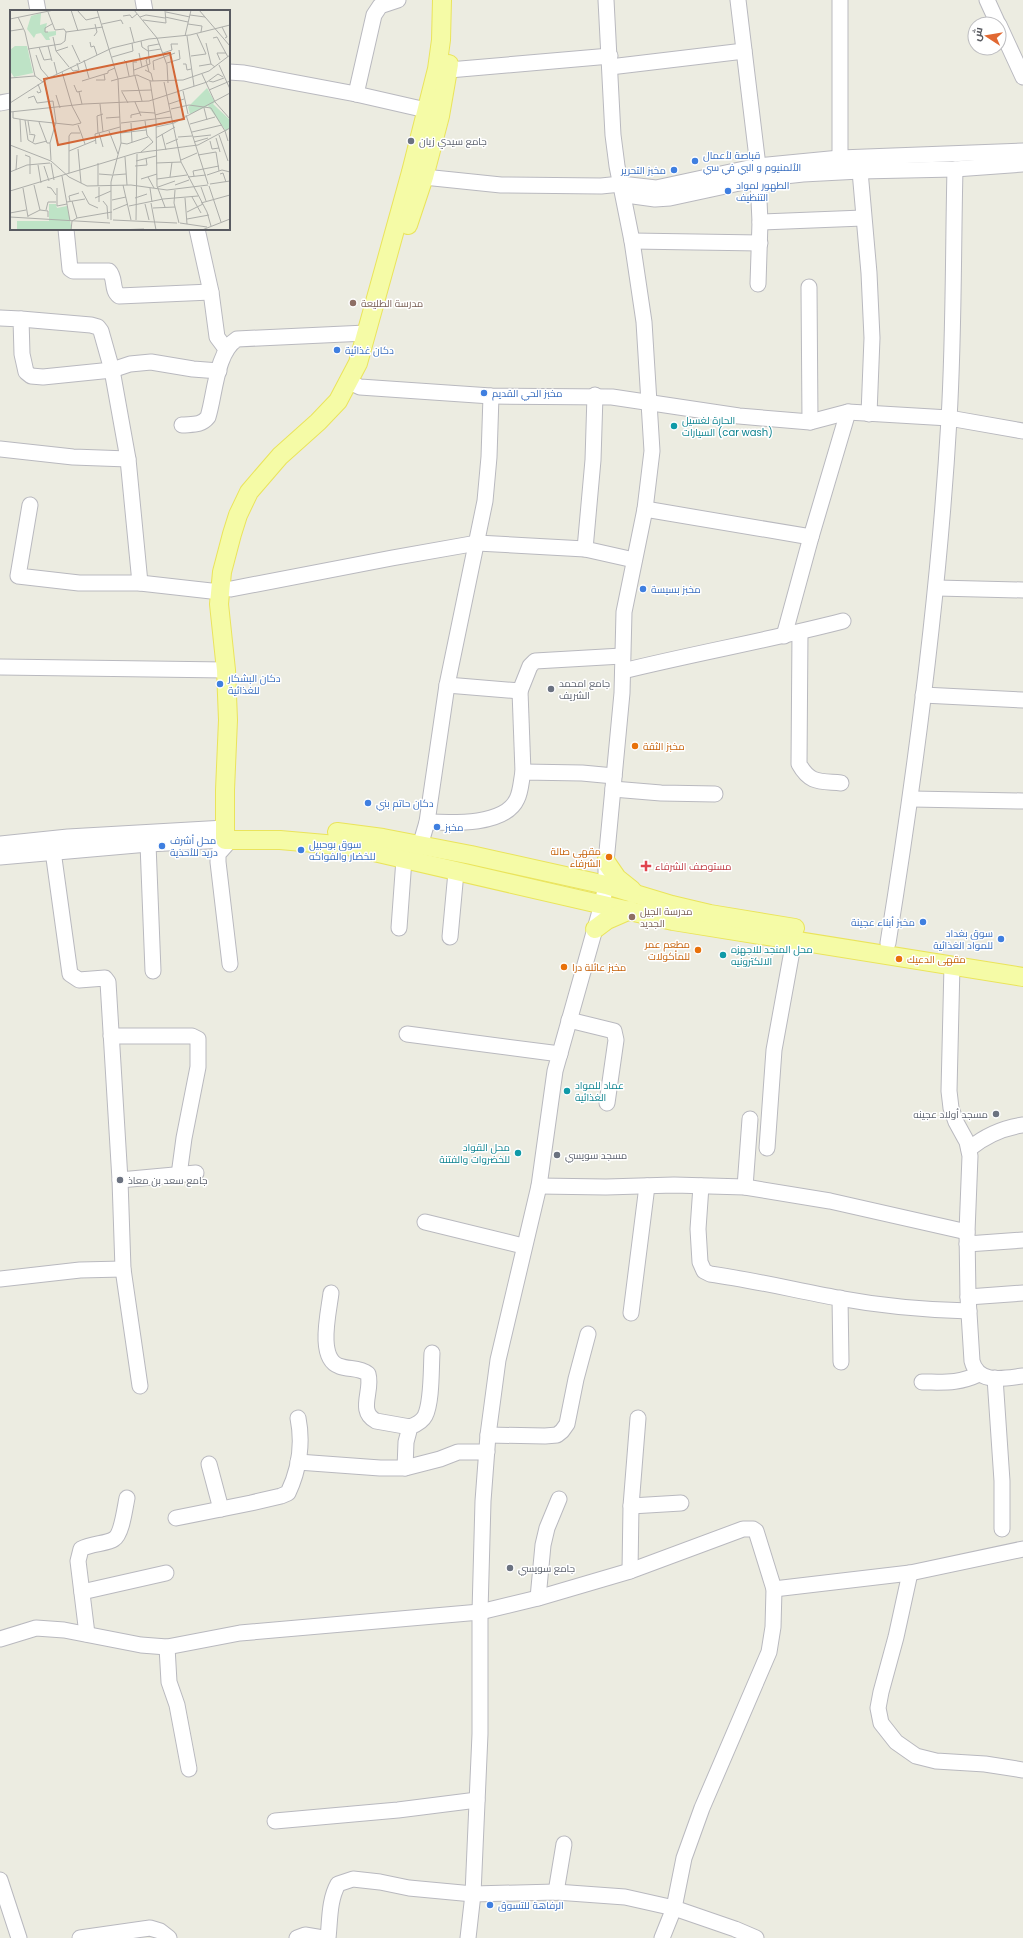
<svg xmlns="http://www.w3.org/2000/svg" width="1023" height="1938" font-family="Poppins,Cairo,sans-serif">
	<rect width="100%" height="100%" fill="#ecece1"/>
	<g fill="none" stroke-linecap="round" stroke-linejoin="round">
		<!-- minor casing -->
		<g stroke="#b9b9bf" stroke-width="17">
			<g id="minor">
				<path d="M36,0L38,11"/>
				<path d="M143,0L145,11"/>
				<path d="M738,0L758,166"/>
				<path d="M840,0V158"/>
				<path d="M987,0L998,24"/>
				<path d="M999,25L1023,77"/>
				<path d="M610,67L744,51"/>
				<path d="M437,69L449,70L610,56"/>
				<path d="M229,72L244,73L356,94L426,110L437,115"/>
				<path d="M356,94L374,15L380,6L398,0"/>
				<path d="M0,103L11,101"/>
				<path d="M860,171L869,273L872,338L869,414"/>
				<path d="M414,173L424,177L501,185L601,186L621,184L656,188L758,166L840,158L1023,151"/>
				<path d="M626,195L655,199L670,198L758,179L803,174L860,171L955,169L1023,164"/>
				<path d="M760,222L863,218"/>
				<path d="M66,229L70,269L73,271H109C116,278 111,290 119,296L211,292"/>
				<path d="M197,229L211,292L217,337L226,349"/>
				<path d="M632,241L760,243"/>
				<path d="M758,284L760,222L758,179"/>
				<path d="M809,287L810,422"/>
				<path d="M0,318L21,319L22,354L26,372L31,376L43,377L112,370L130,364L151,362L193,369L219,371"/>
				<path d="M21,319L91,325L98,327L101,331L112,370L128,459L140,583"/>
				<path d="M349,382L360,387L491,396L612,397L739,416L810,422L848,412L949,418L1023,431"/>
				<path d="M182,425C192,424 201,426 208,417C215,395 216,352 237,339L366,333"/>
				<path d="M0,449L73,457L128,459"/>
				<path d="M30,505L18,576L79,583H140L220,592"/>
				<path d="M645,509L811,537"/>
				<path d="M585,549L593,460L595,395"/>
				<path d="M937,588L1023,590"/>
				<path d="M231,589L392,558L477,543L585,549L634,560"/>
				<path d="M800,632L799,764C810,784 820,781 841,783"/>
				<path d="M784,636L811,537L848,412"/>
				<path d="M0,667L226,670"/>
				<path d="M623,671C696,653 770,640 843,621"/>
				<path d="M447,685L520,691L530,666L535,661L622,656"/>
				<path d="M520,691L523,772"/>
				<path d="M923,695L1023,700"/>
				<path d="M613,789L661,793L715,794"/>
				<path d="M912,799L1023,801"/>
				<path d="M427,822C451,823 505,826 517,799C521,791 521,781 523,772L582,773L614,776"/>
				<path d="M0,844L68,837L225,828"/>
				<path d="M148,844L153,971"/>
				<path d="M420,846L427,822L447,685L485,501L489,457L491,396"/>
				<path d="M53,851L70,974L79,980L105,978L108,982L120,1180L123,1269L140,1386"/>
				<path d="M0,857L148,844L225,840L226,845L218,854V862L230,964"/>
				<path d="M399,928L404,859"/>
				<path d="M450,937L456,872"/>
				<path d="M888,943C916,769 939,595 949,419C954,336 953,252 955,169"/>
				<path d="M952,965L949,1091L951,1108L956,1122L967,1142L970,1156L967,1232L968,1297L972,1361C978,1385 1005,1378 1023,1376"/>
				<path d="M569,1020L614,1031L616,1040L607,1103"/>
				<path d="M407,1034L560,1054"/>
				<path d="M111,1036H192L198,1039V1067L184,1138L179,1175"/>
				<path d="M767,1148L774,1050L794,940"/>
				<path d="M969,1149C986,1135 1002,1128 1023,1125"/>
				<path d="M120,1180L196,1173"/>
				<path d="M539,1186L606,1187L674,1185L745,1187L830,1201L967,1232"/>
				<path d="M701,1186L698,1229L700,1262L704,1271L710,1274C753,1280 795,1290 838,1298C881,1306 926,1310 969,1311"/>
				<path d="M745,1187L750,1119"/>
				<path d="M425,1222L523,1246"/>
				<path d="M967,1244L1023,1240"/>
				<path d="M0,1279L80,1270L123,1269"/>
				<path d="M331,1293C329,1311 317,1358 339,1366C349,1370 359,1367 368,1374C373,1391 357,1411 376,1421L410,1427"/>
				<path d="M968,1297L1023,1293"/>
				<path d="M840,1298L841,1362"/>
				<path d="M631,1313L647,1186"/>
				<path d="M995,1378L1002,1481V1529"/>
				<path d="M922,1382C944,1382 958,1384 979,1374"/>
				<path d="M488,1435L545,1436L557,1435L562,1431L567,1424L576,1379L588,1334"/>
				<path d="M298,1462L380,1468H405L440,1459L458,1452H487"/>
				<path d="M209,1464L221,1509"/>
				<path d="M405,1468L406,1442L410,1427C415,1425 422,1422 425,1416C432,1402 431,1370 432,1353"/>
				<path d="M631,1506L681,1503"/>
				<path d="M176,1518L251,1503L281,1496L288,1493C299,1470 303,1443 298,1418"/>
				<path d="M630,1571L631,1506L638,1418"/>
				<path d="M910,1573L896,1637L881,1692L878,1708L881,1723L896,1742L916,1756L936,1761L985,1764L1023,1770"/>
				<path d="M774,1589L910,1573L1023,1549"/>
				<path d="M82,1592L166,1573"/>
				<path d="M538,1598L543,1545L547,1528L559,1499"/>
				<path d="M87,1634L78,1561L81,1549C91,1543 107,1544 114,1539C122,1534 125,1507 127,1498"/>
				<path d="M0,1639L36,1628L64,1630L141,1645L167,1647L240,1633L480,1612L538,1598L630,1571L743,1529H753L756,1531L774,1589L773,1627L769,1652L702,1808L684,1858L674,1908L662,1938"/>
				<path d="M167,1647L169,1682L177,1705L189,1769"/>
				<path d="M275,1821L398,1810L477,1800"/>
				<path d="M0,1880L19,1938"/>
				<path d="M556,1892L564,1844"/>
				<path d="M80,1938L150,1928L160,1931L169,1938"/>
				<path d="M297,1938L305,1935L323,1938"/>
				<path d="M328,1938C330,1920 329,1900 338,1884L353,1879L380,1882L409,1888L473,1894L556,1892L625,1897L674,1908L735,1929L756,1938"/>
				<path d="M468,1938L473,1894L480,1734V1612L483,1501L488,1435L498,1360L539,1186L555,1071L602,904L606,885V862L622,693L624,612L645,509L652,451L644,322L632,241L617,166L613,135L606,0"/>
			</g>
		</g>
		<!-- major casing -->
		<g stroke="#eae45b" stroke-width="20">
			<g id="major">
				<path d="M442,0L441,40L437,69L411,172L358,363L338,401L318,422L280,456L249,492L238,515L232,534L222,572L219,604L226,670L228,720L225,790V840H280L348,846L673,921L1023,977"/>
				<path d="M408,225L424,177L440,116L449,64"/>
				<path d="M337,832L383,838L471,855L606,885L672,905L710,914L795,928"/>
				<path d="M606,862L617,878L632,890"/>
				<path d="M595,929L607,920L630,910"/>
			</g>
		</g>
		<!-- minor -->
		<use href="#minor" stroke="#fff" stroke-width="15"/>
		<!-- major -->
		<use href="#major" stroke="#f5fba6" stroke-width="18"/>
	</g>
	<!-- markers -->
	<g fill="#6b7280" stroke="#fff" stroke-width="1.5">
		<circle cx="411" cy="141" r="4"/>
		<circle cx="551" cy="689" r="4"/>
		<circle cx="996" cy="1114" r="4"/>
		<circle cx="557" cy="1155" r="4"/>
		<circle cx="120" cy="1180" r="4"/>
		<circle cx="510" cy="1568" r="4"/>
	</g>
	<g fill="#3f7fe0" stroke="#fff" stroke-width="1.5">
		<circle cx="695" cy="161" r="4"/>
		<circle cx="674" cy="170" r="4"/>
		<circle cx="728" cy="191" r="4"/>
		<circle cx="337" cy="350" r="4"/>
		<circle cx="484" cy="393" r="4"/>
		<circle cx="643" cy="589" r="4"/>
		<circle cx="220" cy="684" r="4"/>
		<circle cx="368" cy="803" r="4"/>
		<circle cx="437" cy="827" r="4"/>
		<circle cx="162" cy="846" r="4"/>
		<circle cx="301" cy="850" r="4"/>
		<circle cx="923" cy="922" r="4"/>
		<circle cx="1001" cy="939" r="4"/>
		<circle cx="490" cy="1905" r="4"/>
	</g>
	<g fill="#8d6e63" stroke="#fff" stroke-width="1.5">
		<circle cx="353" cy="303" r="4"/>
		<circle cx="632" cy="917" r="4"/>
	</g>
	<g fill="#0f9aa8" stroke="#fff" stroke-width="1.5">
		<circle cx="674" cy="426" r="4"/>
		<circle cx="723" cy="955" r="4"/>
		<circle cx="567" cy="1091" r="4"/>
		<circle cx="518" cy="1153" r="4"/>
	</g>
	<g fill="#e8710a" stroke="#fff" stroke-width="1.5">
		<circle cx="635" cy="746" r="4"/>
		<circle cx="609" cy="857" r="4"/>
		<circle cx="698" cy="950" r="4"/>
		<circle cx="899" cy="959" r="4"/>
		<circle cx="564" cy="967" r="4"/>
	</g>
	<path fill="#e0444e" stroke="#fff" stroke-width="1.5" d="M644 860h4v4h4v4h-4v4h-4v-4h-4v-4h4z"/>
	<g text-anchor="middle" stroke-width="3" stroke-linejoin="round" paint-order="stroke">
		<!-- worship labels -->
		<g font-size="10" fill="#5b616d" stroke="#fff" text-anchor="start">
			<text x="419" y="145">جامع سيدي زيان</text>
			<text x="559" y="687">جامع امحمد<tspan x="559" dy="12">الشريف</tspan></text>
			<text x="988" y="1118" text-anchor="end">مسجد أولاد عجينه</text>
			<text x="565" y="1159">مسجد سويسي</text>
			<text x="128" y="1184">جامع سعد بن معاذ</text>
			<text x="518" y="1572">جامع سويسي</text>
		</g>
		<!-- shop labels -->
		<g font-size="10" fill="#366cbe" stroke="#fff" text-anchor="start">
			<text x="703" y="159">قباصة لأعمال<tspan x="703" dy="12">الألمنيوم و البي في سي</tspan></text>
			<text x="666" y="174" text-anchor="end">مخبز التحرير</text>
			<text x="736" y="189">الطهور لمواد<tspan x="736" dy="12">التنظيف</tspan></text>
			<text x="345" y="354">دكان غذائية</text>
			<text x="492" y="397">مخبز الحي القديم</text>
			<text x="651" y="593">مخبز بسيسة</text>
			<text x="228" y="682">دكان البشكار<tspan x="228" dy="12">للغذائية</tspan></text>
			<text x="376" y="807">دكان حاتم بني</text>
			<text x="445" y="831">مخبز</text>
			<text x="170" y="844">محل أشرف<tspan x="170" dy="12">دريد للأحذية</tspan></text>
			<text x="309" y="848">سوق بوحبيل<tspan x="309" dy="12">للخضار والفواكه</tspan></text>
			<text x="915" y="926" text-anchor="end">مخبز أبناء عجينة</text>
			<text x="993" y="937" text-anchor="end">سوق بغداد<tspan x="993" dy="12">للمواد الغذائية</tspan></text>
			<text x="498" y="1909">الرفاهة للتسوق</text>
		</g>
		<!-- education labels -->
		<g font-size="10" fill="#785e54" stroke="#fff" text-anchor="start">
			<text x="361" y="307">مدرسة الطليعة</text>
			<text x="640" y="915">مدرسة الجيل<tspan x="640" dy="12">الجديد</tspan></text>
		</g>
		<!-- culture labels -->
		<g font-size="10" fill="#0d838f" stroke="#fff" text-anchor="start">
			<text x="682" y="424">الحارة لغسيل<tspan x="682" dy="12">السيارات (car wash)</tspan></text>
			<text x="731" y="953">محل المنجد للاجهزه<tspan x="731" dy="12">الالكترونيه</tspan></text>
			<text x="575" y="1089">عماد للمواد<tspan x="575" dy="12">الغذائية</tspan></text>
			<text x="510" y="1151" text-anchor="end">محل القواد<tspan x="510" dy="12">للخضروات والفتنة</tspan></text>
		</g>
		<!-- food labels -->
		<g font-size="10" fill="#c56008" stroke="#fff" text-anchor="start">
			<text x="643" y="750">مخبز الثقة</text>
			<text x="601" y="855" text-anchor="end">مقهى صالة<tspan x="601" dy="12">الشرفاء</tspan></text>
			<text x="690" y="948" text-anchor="end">مطعم عمر<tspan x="690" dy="12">للمأكولات</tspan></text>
			<text x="907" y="963">مقهى الدعيك</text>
			<text x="572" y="971">مخبز عائلة درا</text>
		</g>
		<!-- health labels -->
		<g font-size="10" fill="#be3a42" stroke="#fff" text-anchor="start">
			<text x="655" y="870">مستوصف الشرفاء</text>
		</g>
	</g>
	<!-- overview -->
	<g transform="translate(10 10)">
		<rect width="220" height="220" fill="#ecece1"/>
		<path d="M31,3L30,15L37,13L35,22L46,21V25L39,27L40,30H36L31,23L26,24L24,28L17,19L21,6ZM5,36H17L23,63L4,67L0,61V40ZM197,78L205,92L203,94L220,110V118L216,121L198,96L180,104L178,97ZM39,194H46L47,198L57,196L62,220H7V211H39Z" fill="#bee3c6"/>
		<path fill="none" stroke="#adaeaa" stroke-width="1" d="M61,0L68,21M67,0L76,10L89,7M87,0L108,69L101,71M124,0L147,28L157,55L158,73M189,0L220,36M38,2L45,20L54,19L56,22L93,17M156,2L180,7M180,5L195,7M113,6L120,5L122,8L127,4M8,7L15,22L25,66L33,72M130,7L136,5L155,8M155,7L178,12M0,9L44,0M133,10L156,13L155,0M92,14L111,10L113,14M178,14L192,16L191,22M120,17L124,32M212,17L217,27L215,28M0,21L13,19M38,22H35V18L42,14M187,24L196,44M84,26L87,22L85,14M175,26L181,0M177,26L184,76M43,27L46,41L59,57M203,28L207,27L218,47M131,31L132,37L138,41L151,39M80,32L81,37L84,36L87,45M196,33L201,54L205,57M62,35L70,52M38,36L42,51M29,37L34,50L41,49M18,39L51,34L55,31L56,22M46,41L58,37M129,43L132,57M153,43L162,40L161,34H168M26,45L31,59L39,68M181,46L196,44M102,47L123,41L122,33M74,50L79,68M114,50L116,52L119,66M210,50L207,43H216M44,52L47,64M157,53L170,49L169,40M173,54H176L177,60L181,59M209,55L220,79M189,56L201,54M60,57L63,61L69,60L67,53M124,60L140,54L139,48M135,60L141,63L143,71M144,60L143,51L165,43M139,62L136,50L139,48L138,36L149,34M192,64L205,92L220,109M124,65L123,52H127M125,66L132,91M0,68L25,66M86,70H95L94,64M34,71L39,91M72,71L98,63V61L105,58M140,71L146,110L147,176L155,197M199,71L203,72L214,68M154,72L171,152L197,202L201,216M64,75L67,82L72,81M199,80L220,71M27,81L28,83L31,82L28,74M111,81L141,80M173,81L178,104M69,82L72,94M112,82L118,93M46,85L50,98M18,88L24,86L27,93L43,91L46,112L40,133L41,150M125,92L131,106M0,93L39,68L102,38L139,29L180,25L220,15M90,94L93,122M159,94L174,89M194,98L197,110M161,99L179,95L201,98L215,121L218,131M0,102L74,94L139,91L197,72L208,64L213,67M3,102V108L15,110L63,115L71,113L62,96L52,62M129,102L145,103M145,105L160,101M176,105L198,174M96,108L110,107M121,108V105L130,103M10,109L11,132M15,110L18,130L25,134L37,131M18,111L20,123M135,111L137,125L143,132M29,112L37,133H40M111,113L162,107M121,113L122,132M180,114L205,107M68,115L75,134M146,117L164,113L220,83M99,121L108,144M182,122L212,115M88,123L87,106L93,104M89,123L93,137M111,123L136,120M19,124L25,125L23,132M152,124L156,140M209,125L218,151M168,127L182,126M183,127L201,125M146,128L165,117M206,128L210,142M200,131L202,139L209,138M184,132L198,128M111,133L117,134L138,127M86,134L85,124L110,117M156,134L168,129M0,135L41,151L59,167L77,176L121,175L157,180L198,175M68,139L71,173M59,141L86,130M131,142L143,132M15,145L20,147V164M188,145L206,142L209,161M115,147L117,175M171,150L187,143M126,151L146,146M41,153L44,170M88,153V176M146,153L171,152M28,155L31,173M34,156L39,171M125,156L137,155L136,148M6,160L7,145M0,162L17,155L40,153M59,163V126L61,123H70M89,164L102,165M210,164L213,163L216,172M103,165L116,164M197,165L212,160L220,162M52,166L60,211M184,166L183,161L209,156M138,167L144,178M160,167L162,152M178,167L196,165M131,169L147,164M147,169L177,165M200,174L220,171M24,175L30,200M113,175L121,210M165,175L179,170M199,176L211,212M37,177L41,178L46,185M89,177V192M148,177L165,171M191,177L196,191M13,178L18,207M47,178V196L57,194M140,178L142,192M165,180L164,193L169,213M0,181L126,143L188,135L220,118M72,181L79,194L88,198M182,187L191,203M85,188L101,181M125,188L137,184M175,188L177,214M102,190L116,187M60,191L59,186L69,183M93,191L97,196L98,209M57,192L75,189M141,193L146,220M191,193L220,185M135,194L139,210M119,196L153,189L188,186M143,198L165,197M36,200L38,192H46M103,200L118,194M177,202L193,194M0,203L16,200M18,206L30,200L38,201V207M0,207L100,213M67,208L102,202M177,209L199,205M101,210V172L111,133L108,69L127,65L141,71L173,70L199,61L220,45M103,210L167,213M126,210L127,144M170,213L197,217M61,220L62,211L67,208L62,191M107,220L134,219M192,220L220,209"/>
		<path fill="#d36737" fill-opacity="0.15" stroke="#d36737" stroke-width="2" d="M160,43L174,109L48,135L34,69Z"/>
		<rect width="220" height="220" fill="none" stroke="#595b61" stroke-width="2"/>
	</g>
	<!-- north arrow -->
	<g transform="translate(987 36) rotate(282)"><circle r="19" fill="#ffffff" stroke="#bdbdc0"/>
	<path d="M0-3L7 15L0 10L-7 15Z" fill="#e16832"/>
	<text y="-6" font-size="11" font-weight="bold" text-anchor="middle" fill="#595b61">ش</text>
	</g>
</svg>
